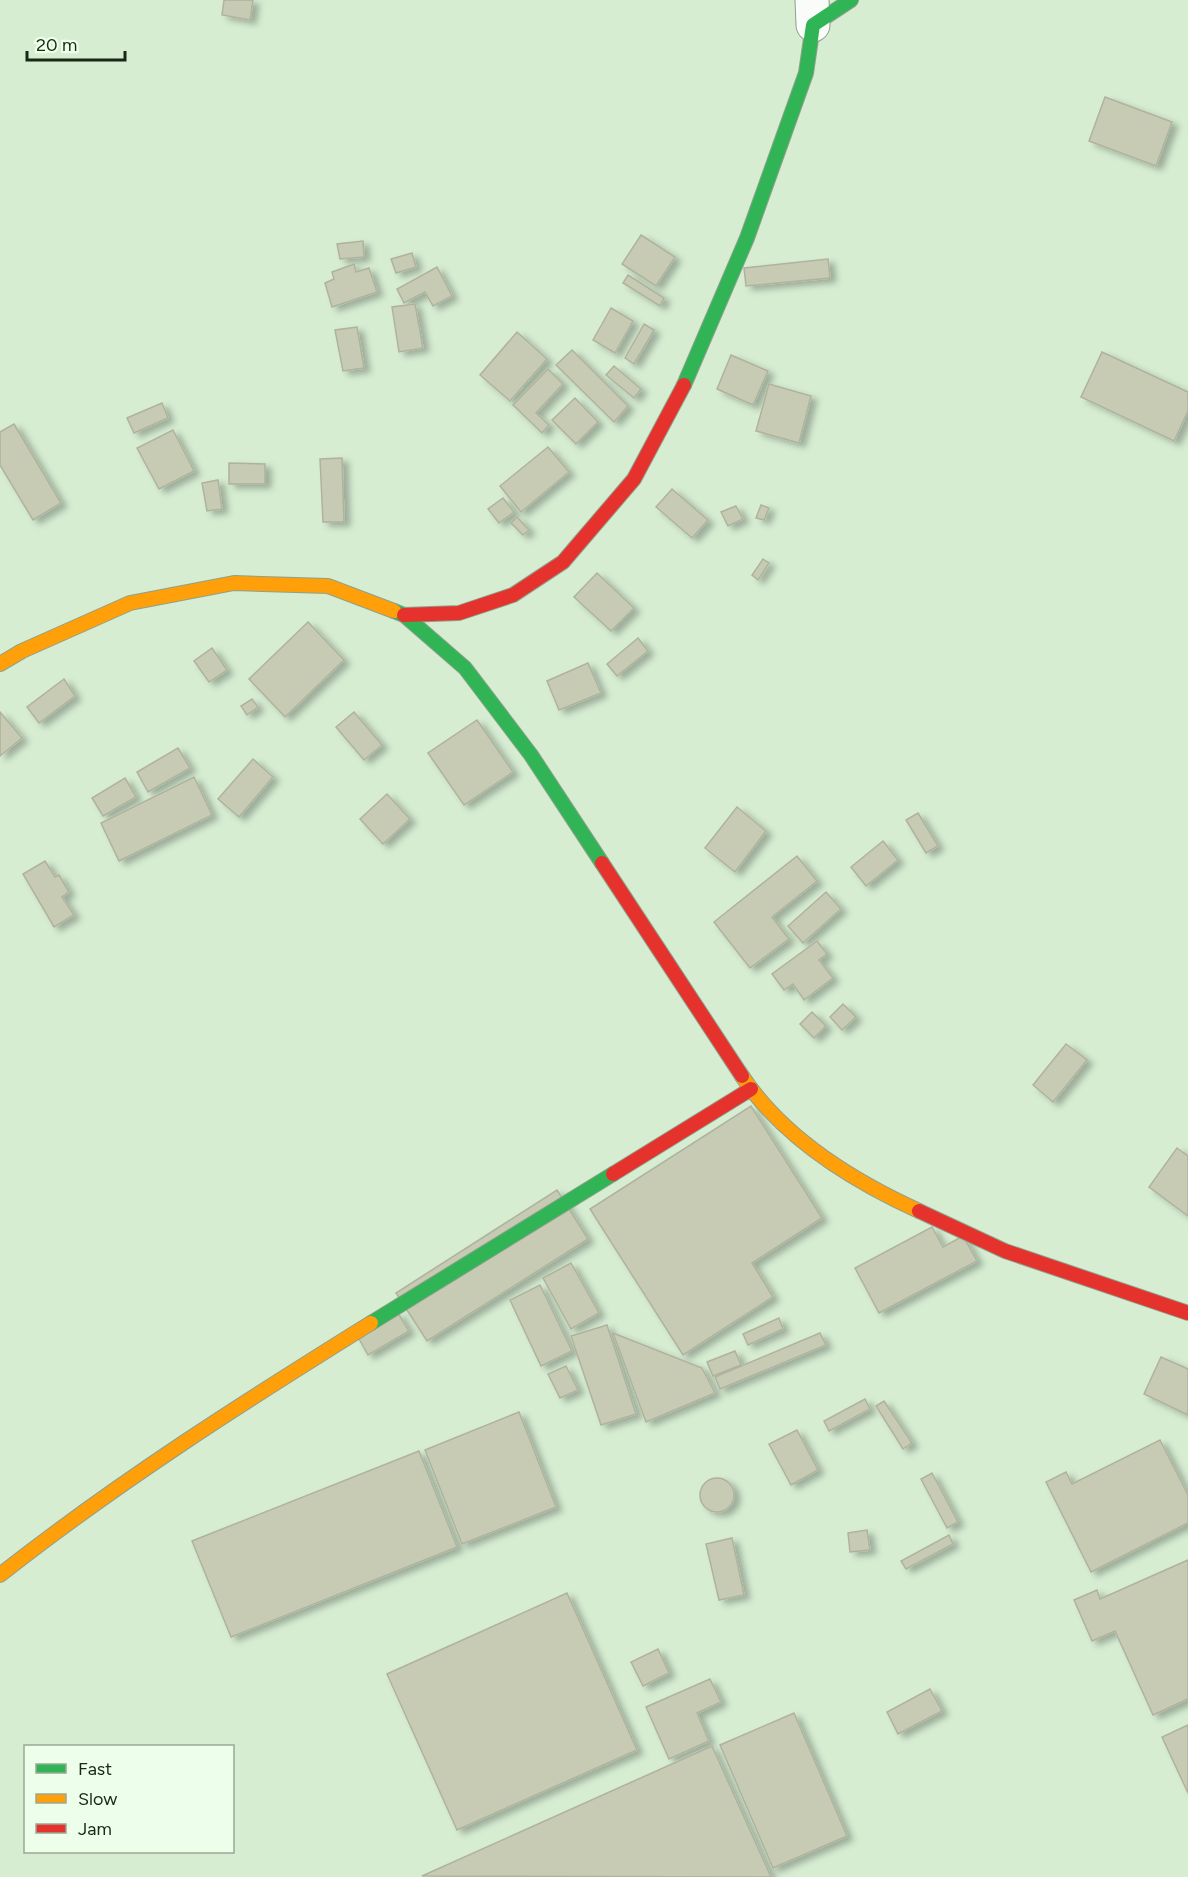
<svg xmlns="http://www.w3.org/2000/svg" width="1188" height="1877" font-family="Figtree,sans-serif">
	<defs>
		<filter id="shadow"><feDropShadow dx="6" dy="4" stdDeviation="3" flood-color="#0004"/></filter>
	</defs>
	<rect width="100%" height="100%" fill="#d6edd2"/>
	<!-- building -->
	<g fill="#c7cbb4" stroke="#afb39d" stroke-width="1.5" filter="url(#shadow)">
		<path d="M224,0H253L250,20L222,15Z"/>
		<path d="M1105,97L1172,122L1156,166L1089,141Z"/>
		<path d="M641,235L675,257L656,286L622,264Z"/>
		<path d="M363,241L364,257L340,259L337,244Z"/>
		<path d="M412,253L416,267L396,273L391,259Z"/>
		<path d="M828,259L830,278L746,286L744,268Z"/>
		<path d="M354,264L356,272L369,268L377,292L332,307L325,283L334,279L332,272Z"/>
		<path d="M437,267L452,296L433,306L425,292L404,303L397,289Z"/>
		<path d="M628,275L664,298L660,306L623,283Z"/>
		<path d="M415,304L423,348L399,352L392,307Z"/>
		<path d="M611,308L633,321L615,353L593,340Z"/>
		<path d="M644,324L654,330L634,364L625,358Z"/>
		<path d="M357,327L364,368L343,371L335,330Z"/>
		<path d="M517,332L547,359L510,401L480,375Z"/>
		<path d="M572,350L628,406L614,422L556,365Z"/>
		<path d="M1102,352L1188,392V411L1174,441L1081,397Z"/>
		<path d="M731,355L768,371L753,405L717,389Z"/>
		<path d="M614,366L641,389L634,398L606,375Z"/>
		<path d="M548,369L563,384L536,413L549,425L542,433L513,405Z"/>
		<path d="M769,384L811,396L799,443L756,431Z"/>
		<path d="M575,398L598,422L576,444L552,420Z"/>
		<path d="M162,403L168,418L134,433L127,418Z"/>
		<path d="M14,424L61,503L33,520L0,465V432Z"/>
		<path d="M173,430L194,471L159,489L137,448Z"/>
		<path d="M548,447L569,472L521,512L500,486Z"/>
		<path d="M342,458L344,522H323L320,459Z"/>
		<path d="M229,463L265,464V484H229Z"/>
		<path d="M218,480L222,509L207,511L202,483Z"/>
		<path d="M672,489L708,520L692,538L656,507Z"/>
		<path d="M503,498L514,512L499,523L488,509Z"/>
		<path d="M761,505L769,508L764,520L756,518Z"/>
		<path d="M736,506L743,519L728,526L721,512Z"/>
		<path d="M517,517L529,530L523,535L511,523Z"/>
		<path d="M763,559L769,563L758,580L752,575Z"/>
		<path d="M597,573L634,608L611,631L574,597Z"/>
		<path d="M308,622L344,660L285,717L249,679Z"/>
		<path d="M638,638L648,651L617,676L607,664Z"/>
		<path d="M212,648L227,670L209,682L194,661Z"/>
		<path d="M588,663L601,693L559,710L547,681Z"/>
		<path d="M64,679L75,696L39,723L27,707Z"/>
		<path d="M252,699L258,707L247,715L241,706Z"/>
		<path d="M0,712L22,738L0,756Z"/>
		<path d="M354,712L382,745L364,760L336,727Z"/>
		<path d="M477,720L513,772L464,805L428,753Z"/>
		<path d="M178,748L190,768L148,792L137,772Z"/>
		<path d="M253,759L273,777L239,817L218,799Z"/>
		<path d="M194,777L212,815L119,861L101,823Z"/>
		<path d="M125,778L136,797L103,816L92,798Z"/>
		<path d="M387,794L410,819L383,844L360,819Z"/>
		<path d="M737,807L766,831L735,872L705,848Z"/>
		<path d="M918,813L938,846L926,853L906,820Z"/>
		<path d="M883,841L898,860L866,886L851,867Z"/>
		<path d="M797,856L817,881L772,917L789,939L750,968L714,922Z"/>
		<path d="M45,861L55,877L59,875L69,892L62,897L74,915L54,927L23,874Z"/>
		<path d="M826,892L841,909L803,943L788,926Z"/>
		<path d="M817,941L827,954L819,960L833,978L804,1000L793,984L784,990L772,974Z"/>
		<path d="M843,1004L856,1017L842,1030L830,1017Z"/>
		<path d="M812,1012L826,1026L814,1038L800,1024Z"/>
		<path d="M1066,1044L1087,1060L1053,1102L1033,1085Z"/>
		<path d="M751,1106L822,1218L752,1263L773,1297L683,1355L590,1209Z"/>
		<path d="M1177,1148L1188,1156V1216L1149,1187Z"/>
		<path d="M557,1190L588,1239L427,1341L396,1293Z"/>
		<path d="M932,1227L943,1247L963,1236L977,1261L879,1313L855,1268Z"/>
		<path d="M571,1263L599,1313L571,1329L543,1278Z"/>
		<path d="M540,1285L572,1351L541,1366L510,1300Z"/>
		<path d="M398,1313L409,1331L368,1355L358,1337Z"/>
		<path d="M779,1318L783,1329L748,1345L743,1334Z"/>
		<path d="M607,1325L636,1414L601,1425L571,1336Z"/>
		<path d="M613,1333L702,1368L715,1393L646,1422Z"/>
		<path d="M820,1333L826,1345L720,1389L715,1377Z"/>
		<path d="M735,1351L741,1365L713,1376L707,1362Z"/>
		<path d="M1161,1357L1188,1369V1415L1144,1394Z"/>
		<path d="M566,1366L578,1390L560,1398L548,1374Z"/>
		<path d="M865,1399L870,1409L829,1431L824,1421Z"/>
		<path d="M884,1401L912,1443L903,1449L876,1406Z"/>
		<path d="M519,1412L556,1507L462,1544L425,1450Z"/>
		<path d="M797,1430L818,1470L791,1485L769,1444Z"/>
		<path d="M1160,1440L1188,1495V1523L1091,1572L1046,1482L1066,1472L1072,1484Z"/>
		<path d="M419,1451L457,1547L231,1637L192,1541Z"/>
		<path d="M932,1473L958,1522L947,1528L921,1479Z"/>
		<circle cx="717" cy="1495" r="17"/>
		<path d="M867,1530L870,1550L850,1552L848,1533Z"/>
		<path d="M949,1535L953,1544L906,1569L901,1561Z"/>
		<path d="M732,1538L744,1595L719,1600L706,1544Z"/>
		<path d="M1188,1560V1699L1153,1715L1115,1631L1092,1641L1074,1600L1097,1590L1100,1599Z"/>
		<path d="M567,1593L637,1750L457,1830L387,1674Z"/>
		<path d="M658,1649L669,1673L643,1686L631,1662Z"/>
		<path d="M710,1679L721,1702L697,1713L709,1741L669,1759L646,1707Z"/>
		<path d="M930,1689L942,1711L898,1734L887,1712Z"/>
		<path d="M794,1713L847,1836L773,1868L720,1745Z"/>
		<path d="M1188,1725V1793L1162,1737Z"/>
		<path d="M712,1746L771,1877L422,1876Z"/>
	</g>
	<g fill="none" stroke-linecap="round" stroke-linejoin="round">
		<!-- street casing -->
		<g stroke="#8ea08c" stroke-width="35">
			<path id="street" d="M812,0L813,25"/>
		</g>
		<!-- fast casing -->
		<g stroke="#8ea08c" stroke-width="16">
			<g id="fast">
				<path d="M684,385L747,238L806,73L813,25L851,0"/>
				<path d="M394,611L404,615L465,668L531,755L602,863"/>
				<path d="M371,1323L613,1174"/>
			</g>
		</g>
		<!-- slow casing -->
		<g stroke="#8ea08c" stroke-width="16">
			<g id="slow">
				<path d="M0,664L22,651L130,603L234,583L328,586L394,611"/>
				<path d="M742,1076C783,1138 853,1181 919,1211"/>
				<path d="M0,1575C118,1482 244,1402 371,1323"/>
			</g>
		</g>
		<!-- jam casing -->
		<g stroke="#8ea08c" stroke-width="16">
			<g id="jam">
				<path d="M404,615L459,613L513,595L563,562L634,479L684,385"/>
				<path d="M602,863L742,1076"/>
				<path d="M613,1174L751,1089"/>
				<path d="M919,1211L1005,1251L1188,1313"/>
			</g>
		</g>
		<!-- street -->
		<use href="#street" stroke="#f9fcf8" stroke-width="33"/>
		<!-- fast -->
		<use href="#fast" stroke="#30b455" stroke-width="14"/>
		<!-- slow -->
		<use href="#slow" stroke="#ff9f0a" stroke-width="14"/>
		<!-- jam -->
		<use href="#jam" stroke="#e5322d" stroke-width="14"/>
	</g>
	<!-- legend -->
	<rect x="24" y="1745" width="210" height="108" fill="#edfeea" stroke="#98a995" stroke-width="1.5"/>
	<rect x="36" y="1764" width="30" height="9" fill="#30b455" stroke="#98a995" stroke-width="1.5"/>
	<text x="78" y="1775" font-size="18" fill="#192916">Fast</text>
	<rect x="36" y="1794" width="30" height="9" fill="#ff9f0a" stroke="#98a995" stroke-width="1.5"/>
	<text x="78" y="1805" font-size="18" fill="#192916">Slow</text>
	<rect x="36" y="1824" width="30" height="9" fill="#e5322d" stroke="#98a995" stroke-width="1.5"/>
	<text x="78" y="1835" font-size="18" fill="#192916">Jam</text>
	<!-- scale -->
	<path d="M27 51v9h98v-9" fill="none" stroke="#192916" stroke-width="3"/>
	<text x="36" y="51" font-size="18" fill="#192916" stroke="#edfeea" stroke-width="4.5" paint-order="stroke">20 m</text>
</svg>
